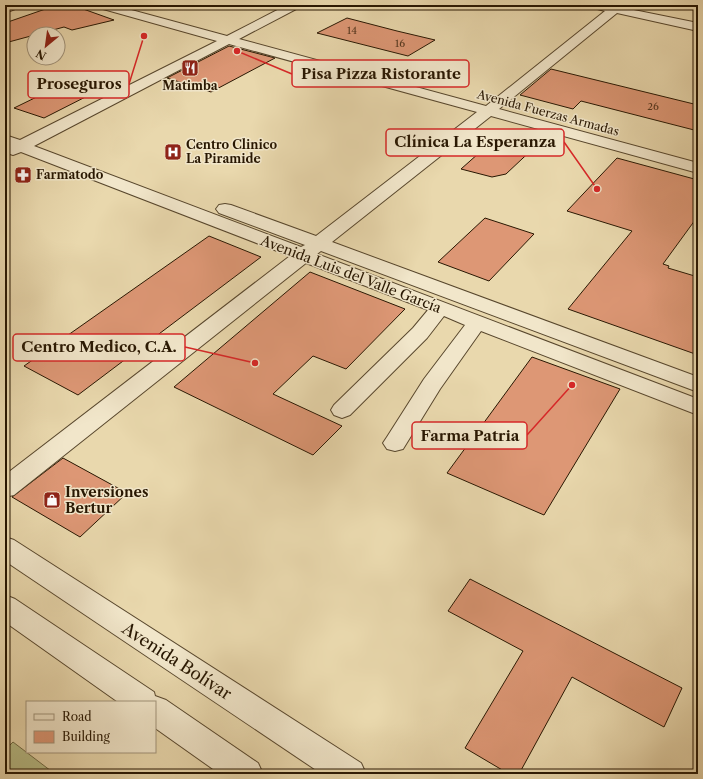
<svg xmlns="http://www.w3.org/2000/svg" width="703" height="779" font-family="'Libre Caslon Text',serif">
	<rect width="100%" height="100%" fill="#e9d8ad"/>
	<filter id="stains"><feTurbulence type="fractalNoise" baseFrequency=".005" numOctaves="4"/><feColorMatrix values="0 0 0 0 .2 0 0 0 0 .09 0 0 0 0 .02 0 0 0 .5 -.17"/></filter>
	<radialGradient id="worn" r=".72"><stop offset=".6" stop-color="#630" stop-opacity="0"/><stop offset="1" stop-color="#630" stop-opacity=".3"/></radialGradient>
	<!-- green -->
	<path fill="#b8be88" stroke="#706a45" d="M13,742L55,774H5V750Z"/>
	<!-- building -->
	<g fill="#dd9775" stroke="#281702">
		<path d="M57,5H72L114,20L72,30L64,27L5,43V23Z"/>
		<path d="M347,18L397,31L435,40L408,56L317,33Z"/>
		<path d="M229,46L275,58L211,92L167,78Z"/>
		<path d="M551,69L698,105V131L581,101L573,109L520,95Z"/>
		<path d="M84,74L113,83L44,118L14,108Z"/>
		<path d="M527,132L539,143L506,174L492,177L461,169L497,137L507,133Z"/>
		<path d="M617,158L698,180V216L663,264L669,266L668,268L698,277V355L568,309L632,231L567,211Z"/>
		<path d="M485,218L534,234L489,281L438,262Z"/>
		<path d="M209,236L261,257L78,395L24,366Z"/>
		<path d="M310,272L405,309L346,369L313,356L273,394L342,426L313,455L174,387Z"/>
		<path d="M532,357L620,389L544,515L447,473Z"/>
		<path d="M63,458L127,493L80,537L12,497Z"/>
		<path d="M470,579L682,688L664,727L572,677L519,774H509L465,748L523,651L448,611Z"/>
	</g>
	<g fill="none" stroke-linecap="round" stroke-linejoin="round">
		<!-- minor casing -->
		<g stroke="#58472d" stroke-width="2">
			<g id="minor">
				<path d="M5,5H22L20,7L5,13Z"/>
				<path d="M94,5H113L227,36L287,5H302L300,7L239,39L486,106L605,11L590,7L588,5H626L624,8L698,23V31L617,13L499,109L698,163V173L491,116L332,242L698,377V392L321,251L317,254L698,399V415L481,331L440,389L403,449L395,451L387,449L383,443L387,437L424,379L465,325L444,316L427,338L350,415L342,418L334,415L331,410L334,405L413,328L428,310L306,263L14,495L5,497V475L290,256L21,152L13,155L7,153L5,150L8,146L5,145V135L20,140L217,41L96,7ZM229,44L477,112L316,236L231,205L225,204L219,205L216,209L219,213L305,245L301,247L34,146Z"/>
				<path d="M5,537L14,540L361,763L366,774H322L5,561Z"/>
				<path d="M5,595L15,599L154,692L155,696L166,700L258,763L263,774H220L155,728V702H118L5,622Z"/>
			</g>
		</g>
		<!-- minor -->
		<use href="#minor" fill="#f1e6ca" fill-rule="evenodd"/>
	</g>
	<!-- icons -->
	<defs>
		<g id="restaurant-square" transform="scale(0.9)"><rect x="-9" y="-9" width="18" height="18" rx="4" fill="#8f2418" stroke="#f1e6ca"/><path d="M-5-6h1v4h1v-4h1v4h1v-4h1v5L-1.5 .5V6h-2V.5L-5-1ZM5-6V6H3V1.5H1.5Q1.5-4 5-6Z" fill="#fff"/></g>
		<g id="hospital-square" transform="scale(0.9)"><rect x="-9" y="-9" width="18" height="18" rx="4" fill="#8f2418" stroke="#f1e6ca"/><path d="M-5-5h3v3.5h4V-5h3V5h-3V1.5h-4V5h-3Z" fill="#fff"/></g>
		<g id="pharmacy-square" transform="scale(0.9)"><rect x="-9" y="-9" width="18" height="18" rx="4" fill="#8f2418" stroke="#f1e6ca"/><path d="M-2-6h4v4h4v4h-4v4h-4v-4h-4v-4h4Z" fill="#fff"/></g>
		<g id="shop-square" transform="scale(0.9)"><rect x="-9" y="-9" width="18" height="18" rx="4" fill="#8f2418" stroke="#f1e6ca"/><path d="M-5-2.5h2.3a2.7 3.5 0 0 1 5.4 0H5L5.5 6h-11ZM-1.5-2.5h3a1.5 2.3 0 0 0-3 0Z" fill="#fff"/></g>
	</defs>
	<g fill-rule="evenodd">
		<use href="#restaurant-square" x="190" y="68"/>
		<use href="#hospital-square" x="173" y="152"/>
		<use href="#pharmacy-square" x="23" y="175"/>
		<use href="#shop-square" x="52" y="500"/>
	</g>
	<g text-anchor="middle" stroke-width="3" stroke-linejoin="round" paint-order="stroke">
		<!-- far-number labels -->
		<g font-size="10" fill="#55371f">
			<text x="352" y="34">14</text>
			<text x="400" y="47">16</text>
			<text x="653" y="110">26</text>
		</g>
		<!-- far-poi labels -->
		<g font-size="12" font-weight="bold" fill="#281702" stroke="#f1e6ca" text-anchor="start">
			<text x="190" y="90" text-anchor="middle">Matimba</text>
			<text x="186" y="149">Centro Clinico<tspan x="186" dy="14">La Piramide</tspan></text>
			<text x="36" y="179">Farmatodo</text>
		</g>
		<!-- far-street labels -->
		<g font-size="12" fill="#281702" stroke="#f1e6ca">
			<text transform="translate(548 113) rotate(15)" y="4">Avenida Fuerzas Armadas</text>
		</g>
		<!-- street labels -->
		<g font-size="14" fill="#281702" stroke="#f1e6ca">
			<text transform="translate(351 274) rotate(21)" y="5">Avenida Luis del Valle García</text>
		</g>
		<!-- poi labels -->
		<g font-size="14" font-weight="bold" fill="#281702" stroke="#f1e6ca" text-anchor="start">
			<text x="65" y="497">Inversiones<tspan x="65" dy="16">Bertur</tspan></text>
		</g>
		<!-- near-street labels -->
		<g font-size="17" fill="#281702" stroke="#f1e6ca">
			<text transform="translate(177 661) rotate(33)" y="6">Avenida Bolívar</text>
		</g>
	</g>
	<!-- callouts -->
	<path fill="none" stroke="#d62828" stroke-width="1.5" d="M237 51L292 74M144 36L129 84M597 189L564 142M255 363L185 347M572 385L527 435"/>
	<g fill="#d62828" stroke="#f1e6ca" stroke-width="1.5">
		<circle cx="237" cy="51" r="4"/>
		<circle cx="144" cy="36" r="4"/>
		<circle cx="597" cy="189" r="4"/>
		<circle cx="255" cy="363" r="4"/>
		<circle cx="572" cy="385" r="4"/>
	</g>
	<g fill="#f1e6ca" stroke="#d62828" stroke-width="1.5">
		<rect x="292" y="60" width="177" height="27" rx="4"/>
		<rect x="28" y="71" width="101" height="27" rx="4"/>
		<rect x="386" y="129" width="178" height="27" rx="4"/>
		<rect x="13" y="334" width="172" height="27" rx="4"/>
		<rect x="412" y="422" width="115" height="27" rx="4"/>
	</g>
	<g font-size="15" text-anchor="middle" font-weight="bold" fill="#281702">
		<text x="381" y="79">Pisa Pizza Ristorante</text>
		<text x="79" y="89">Proseguros</text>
		<text x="475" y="147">Clínica La Esperanza</text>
		<text x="99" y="352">Centro Medico, C.A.</text>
		<text x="470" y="441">Farma Patria</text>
	</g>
	<!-- margin -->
	<rect width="703" height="779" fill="none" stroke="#e9d8ad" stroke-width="20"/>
	<rect x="6" y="6" width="691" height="767" fill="none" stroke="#281702" stroke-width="2"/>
	<rect x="10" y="10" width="683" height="759" fill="none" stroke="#281702"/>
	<!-- legend -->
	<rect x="26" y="701" width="130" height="52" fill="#f1e6ca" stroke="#a1937a"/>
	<rect x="34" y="714" width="20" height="6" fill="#f1e6ca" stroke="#a1937a"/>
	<text x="62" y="721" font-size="12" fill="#281702">Road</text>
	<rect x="34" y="731" width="20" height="12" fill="#dd9775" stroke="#a1937a"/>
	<text x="62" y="741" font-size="12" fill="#281702">Building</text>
	<!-- north arrow -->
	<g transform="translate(46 46) rotate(209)"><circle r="19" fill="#f1e6ca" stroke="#a1937a"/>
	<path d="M0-3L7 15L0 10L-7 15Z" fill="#8f2418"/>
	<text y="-6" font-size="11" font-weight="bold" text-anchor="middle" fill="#281702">N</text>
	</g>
	<rect width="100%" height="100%" filter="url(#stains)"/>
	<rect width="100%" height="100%" fill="url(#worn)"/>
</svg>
